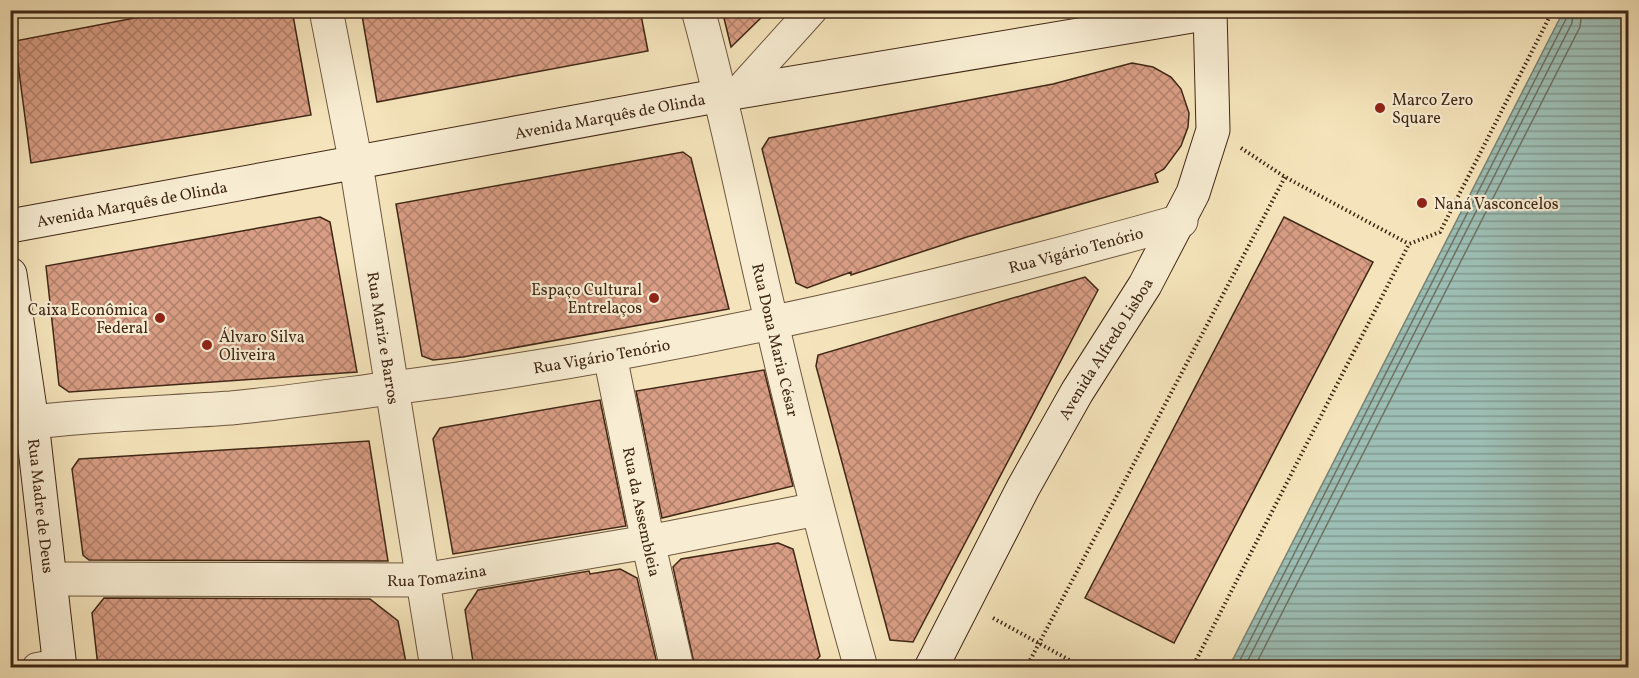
<svg xmlns="http://www.w3.org/2000/svg" width="1639" height="678" font-family="Vollkorn,serif">
	<defs>
		<pattern id="water-rules" width="6" height="5" patternUnits="userSpaceOnUse" patternTransform="scale(1.5)"><rect width="6" height="5" fill="#9dbeb4"/><path d="M0 2.5h6" fill="none" stroke="#819a91"/></pattern>
		<pattern id="building-cross-hatch" width="8" height="8" patternUnits="userSpaceOnUse" patternTransform="scale(1.5)"><rect width="8" height="8" fill="#d89d84"/><path d="M0 0l8 8M0 8l8-8" fill="none" stroke="#b1806b"/></pattern>
	</defs>
	<rect width="100%" height="100%" fill="#f5e4bb"/>
	<filter id="stains"><feTurbulence type="fractalNoise" baseFrequency=".00333" numOctaves="4"/><feColorMatrix values="0 0 0 0 .2 0 0 0 0 .09 0 0 0 0 .02 0 0 0 .5 -.17"/></filter>
	<radialGradient id="worn" r=".72"><stop offset=".6" stop-color="#630" stop-opacity="0"/><stop offset="1" stop-color="#630" stop-opacity=".3"/></radialGradient>
	<!-- water -->
	<path fill="url(#water-rules)" stroke="#788274" stroke-width="1.5" d="M1548,11H1628V667H1229L1561,16Z"/>
	<g fill="none" stroke-linecap="round" stroke-linejoin="round">
		<!-- shore -->
		<g stroke="#6e7264" stroke-width="1.5">
			<path d="M1236,668L1566,19L1564,10"/>
			<path d="M1244,668L1572,23L1573,10"/>
			<path d="M1254,668L1580,27L1582,10"/>
		</g>
	</g>
	<!-- building -->
	<g fill="url(#building-cross-hatch)" stroke="#402715" stroke-width="1.5">
		<path d="M176,10H292L311,115L31,163L15,41Z"/>
		<path d="M361,10H640L648,51L377,102Z"/>
		<path d="M722,10H769L731,47Z"/>
		<path d="M1132,63L1153,67L1171,77L1181,89L1189,113L1188,127L1181,146L1164,169L1155,174L1158,182L967,237L851,275V272L807,288L796,283L762,149L769,138L1053,84Z"/>
		<path d="M683,152L691,158L729,309L463,357L433,360L422,356L396,204Z"/>
		<path d="M320,217L330,222L357,372L69,392L59,385L46,266Z"/>
		<path d="M1284,217L1373,262L1174,643L1085,598Z"/>
		<path d="M1085,277L1098,290L913,642L890,640L816,366L818,355Z"/>
		<path d="M764,370L793,486L662,518L636,391Z"/>
		<path d="M600,400L626,526L453,554L433,439L440,428Z"/>
		<path d="M369,441L388,561L89,560L83,555L72,469L79,459Z"/>
		<path d="M778,543L793,549L820,656L811,666L800,668H695L673,567L681,559Z"/>
		<path d="M620,569L637,578L658,668H474L465,610L478,590L589,571L590,574Z"/>
		<path d="M104,598L370,599L398,621L407,668L98,667L92,613Z"/>
	</g>
	<g fill="none" stroke-linecap="round" stroke-linejoin="round">
		<!-- pedestrian casing -->
		<g stroke="#6d563e" stroke-width="32">
			<g id="pedestrian">
				<path d="M738,92L812,10"/>
				<path d="M37,668L59,664"/>
			</g>
		</g>
		<!-- minor casing -->
		<g stroke="#6d563e" stroke-width="35">
			<g id="minor">
				<path id="s1" d="M326,10L356,164L437,668"/>
				<path id="s2" d="M698,10C727,114 747,220 772,324C799,440 829,554 861,668"/>
				<path id="s3" d="M610,356L648,542L677,668"/>
				<path id="s4" d="M10,425C83,415 158,413 231,408C285,403 338,395 392,388C658,354 922,294 1181,221"/>
				<path id="s5" d="M50,579L423,580L659,540L817,509"/>
			</g>
		</g>
		<!-- secondary casing -->
		<g stroke="#402715" stroke-width="35">
			<g id="secondary">
				<path id="s6" d="M10,226L738,92L1210,13"/>
				<path id="s7" d="M10,274L32,422L60,668"/>
				<path id="s8" d="M931,668L1023,488L1077,392L1145,285L1193,193L1213,130L1210,10"/>
			</g>
		</g>
		<!-- path -->
		<g stroke="#402715" stroke-width="4" stroke-dasharray="1.5 3" stroke-linecap="butt">
			<path d="M1241,148L1285,177L1409,244"/>
			<path d="M993,618L1084,668"/>
			<path d="M1026,668L1285,177"/>
			<path d="M1192,668L1409,244L1440,232L1553,10"/>
		</g>
		<!-- pedestrian -->
		<use href="#pedestrian" stroke="#f8edd3" stroke-width="30"/>
		<!-- minor -->
		<use href="#minor" stroke="#f8edd3" stroke-width="33"/>
		<!-- secondary -->
		<use href="#secondary" stroke="#f8edd3" stroke-width="33"/>
	</g>
	<!-- markers -->
	<g fill="#8f2418" stroke="#f8edd3" stroke-width="2">
		<circle cx="1380" cy="108" r="6"/>
		<circle cx="1422" cy="203" r="6"/>
		<circle cx="654" cy="298" r="6"/>
		<circle cx="160" cy="318" r="6"/>
		<circle cx="207" cy="345" r="6"/>
	</g>
	<g text-anchor="middle" stroke-width="4.5" stroke-linejoin="round" paint-order="stroke">
		<!-- poi labels -->
		<g font-size="16" fill="#402715" stroke="#f8edd3" text-anchor="start">
			<text x="1392" y="105">Marco Zero<tspan x="1392" dy="18">Square</tspan></text>
			<text x="1434" y="209">Naná Vasconcelos</text>
			<text x="642" y="295" text-anchor="end">Espaço Cultural<tspan x="642" dy="18">Entrelaços</tspan></text>
			<text x="148" y="315" text-anchor="end">Caixa Econômica<tspan x="148" dy="18">Federal</tspan></text>
			<text x="219" y="342">Álvaro Silva<tspan x="219" dy="18">Oliveira</tspan></text>
		</g>
		<!-- street labels -->
		<g font-size="16" fill="#402715" stroke="#f8edd3">
			<text dy="6" stroke="none"><textPath href="#s6" startOffset="610">Avenida Marquês de Olinda</textPath></text>
			<text dy="6" stroke="none"><textPath href="#s6" startOffset="124">Avenida Marquês de Olinda</textPath></text>
			<text dy="6" stroke="none"><textPath href="#s4" startOffset="1082">Rua Vigário Tenório</textPath></text>
			<text dy="6" stroke="none"><textPath href="#s1" startOffset="333">Rua Mariz e Barros</textPath></text>
			<text dy="6" stroke="none"><textPath href="#s2" startOffset="339">Rua Dona Maria César</textPath></text>
			<text dy="6" stroke="none"><textPath href="#s8" startOffset="364">Avenida Alfredo Lisboa</textPath></text>
			<text dy="6" stroke="none"><textPath href="#s4" startOffset="596">Rua Vigário Tenório</textPath></text>
			<text dy="6" stroke="none"><textPath href="#s7" startOffset="234">Rua Madre de Deus</textPath></text>
			<text dy="6" stroke="none"><textPath href="#s3" startOffset="159">Rua da Assembleia</textPath></text>
			<text dy="6" stroke="none"><textPath href="#s5" startOffset="387">Rua Tomazina</textPath></text>
		</g>
	</g>
	<!-- margin -->
	<rect width="1639" height="678" fill="none" stroke="#f5e4bb" stroke-width="36"/>
	<rect x="12" y="12" width="1615" height="654" fill="none" stroke="#402715" stroke-width="3"/>
	<rect x="18" y="18" width="1603" height="642" fill="none" stroke="#402715" stroke-width="1.5"/>
	<rect width="100%" height="100%" filter="url(#stains)"/>
	<rect width="100%" height="100%" fill="url(#worn)"/>
</svg>
